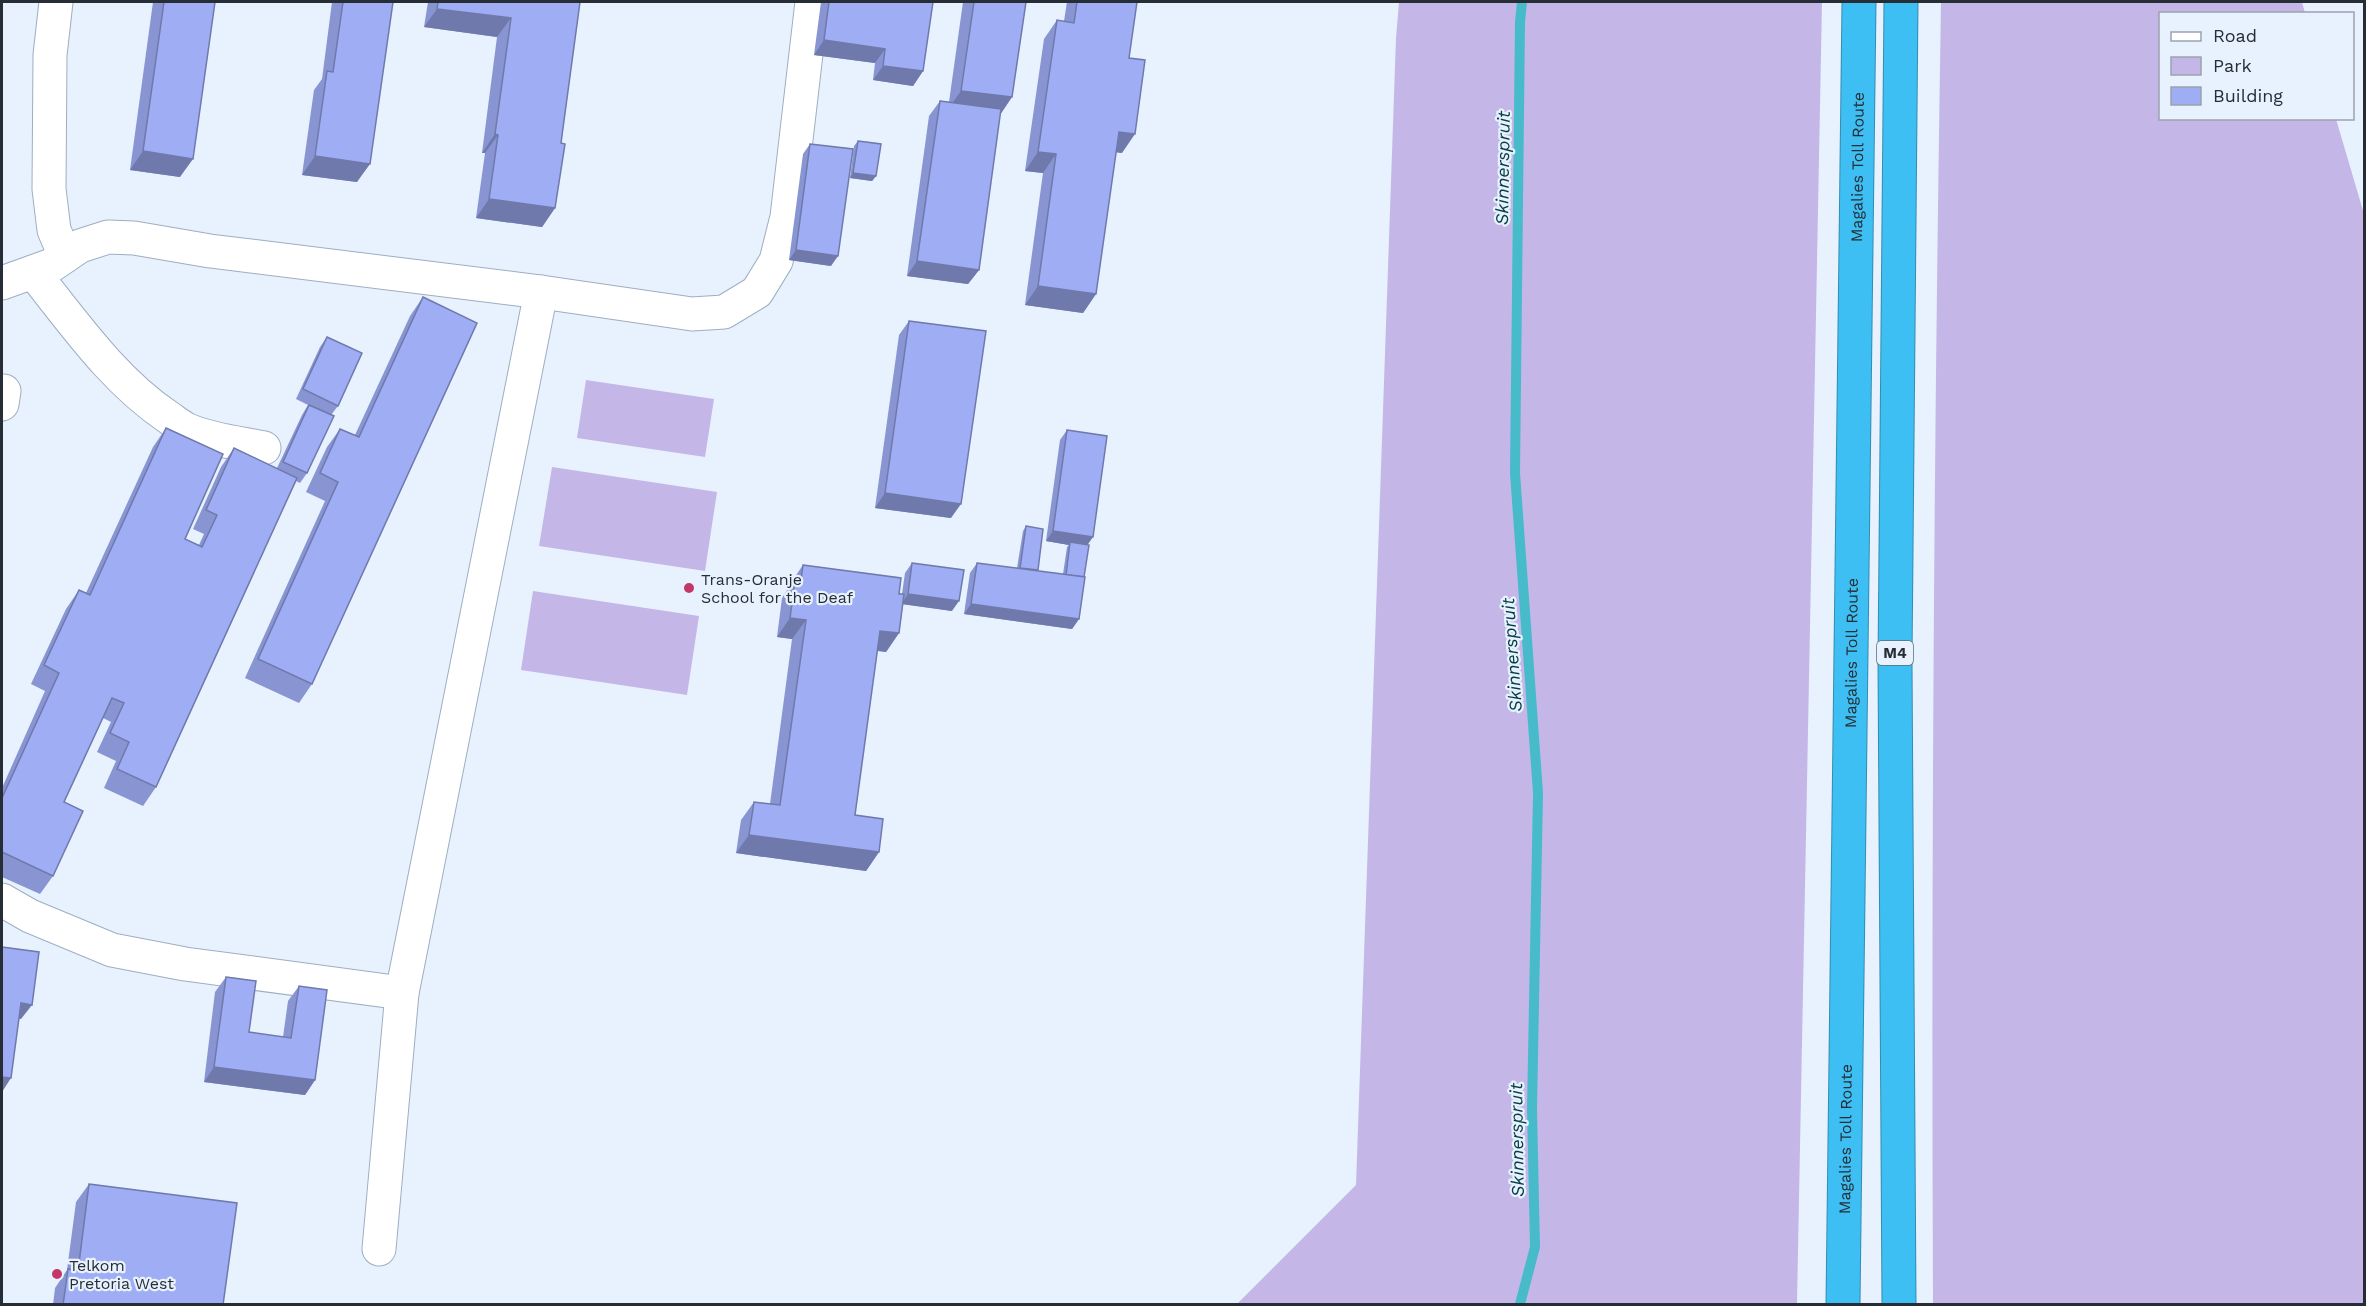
<svg xmlns="http://www.w3.org/2000/svg" width="2366" height="1306" font-family="'Work Sans',sans-serif">
	<rect width="100%" height="100%" fill="#e7f2fe"/>
	<!-- green -->
	<g fill="#c4b7e7">
		<path d="M1399,2H1822L1797,1304H1237L1356,1185L1396,38Z"/>
		<path d="M1941,2H2302L2305,13L2160,14V118L2336,119L2364,214V1304H1933C1931,870 1934,436 1941,2Z"/>
		<path d="M586,380L714,399L705,457L577,438Z"/>
		<path d="M552,467L717,492L705,571L539,546Z"/>
		<path d="M533,591L699,616L687,695L521,670Z"/>
	</g>
	<g fill="none" stroke-linecap="round" stroke-linejoin="round">
		<!-- stream -->
		<path stroke="#47bbca" stroke-width="10" d="M1520,1304L1535,1247L1532,1109L1538,793L1515,473L1520,22L1522,2"/>
		<!-- minor casing -->
		<g stroke="#9eaec1" stroke-width="35">
			<g id="minor">
				<path d="M56,2L50,55L49,189L54,230L65,256"/>
				<path d="M33,272C74,323 113,380 168,417C174,421 181,427 188,430C211,440 239,443 264,448"/>
				<path d="M2,283L52,265L80,246L108,237L134,238L210,251L541,292L692,314L724,312L757,292L776,261L787,217L812,2"/>
				<path d="M2,404L4,391"/>
				<path d="M2,900L30,916L112,950L185,964L402,993"/>
				<path d="M379,1249L402,993L541,292"/>
			</g>
		</g>
		<!-- highway casing -->
		<g stroke="#358cb0" stroke-width="35">
			<g id="highway">
				<path id="s1" d="M1843,1304L1859,2"/>
				<path d="M1899,1304L1895,661L1901,2"/>
			</g>
		</g>
		<!-- minor -->
		<use href="#minor" stroke="#fff" stroke-width="33"/>
		<!-- highway -->
		<use href="#highway" stroke="#3dbff3" stroke-width="33"/>
	</g>
	<!-- wall -->
	<g fill="#8895d2">
		<path d="M153,2H215L180,177L130,170Z"/>
		<path d="M332,2H393L357,182L302,175L314,90L322,79Z"/>
		<path d="M428,2H580L561,143L555,208L542,227L476,218L485,153H482L497,37L424,27Z"/>
		<path d="M821,2H933L923,71L913,86L873,80L875,63L814,55Z"/>
		<path d="M963,2H1026L1012,97L1000,115L979,270L968,284L907,276L929,116L940,101L949,102Z"/>
		<path d="M1067,2H1137L1129,58L1122,153L1116,152L1096,294L1083,313L1025,305L1043,173L1025,171L1044,39L1057,20L1064,21Z"/>
		<path d="M858,141L876,176L872,181L850,178L854,146Z"/>
		<path d="M810,144L831,266L789,260L803,154Z"/>
		<path d="M423,297L312,684L299,703L245,678L325,501L306,492L327,447L340,429L355,435L410,316Z"/>
		<path d="M909,321L951,518L875,508L899,335Z"/>
		<path d="M327,337L338,406L331,415L307,473L300,483L296,481L156,787L143,806L104,788L116,761L97,752L111,722L103,718L64,802L53,876L40,894L2,877V788L45,691L31,684L66,609L79,590L86,593L153,447L166,428L185,539L199,545L204,534L193,529L221,467L234,448L277,468L302,415L308,405L296,399L320,347Z"/>
		<path d="M1067,430L1087,544L1079,619L1072,629L964,614L970,573L977,563L1017,568L1023,531L1026,526L1037,571L1063,574L1067,547L1069,545L1046,541L1060,440Z"/>
		<path d="M912,563L952,611L903,604L899,633L886,652L877,651L855,815L879,852L866,871L736,853L741,820L754,802L770,804L792,639L777,637L782,598L789,587L790,584L803,565L902,594L905,573Z"/>
		<path d="M226,977L249,1032L283,1037L288,1001L299,986L315,1080L305,1095L204,1082L215,992Z"/>
		<path d="M89,1184L223,1305H53L55,1288L67,1270L76,1202Z"/>
	</g>
	<!-- shaded-wall -->
	<g fill="#6f79ab">
		<path d="M437,9L511,18L497,37L424,27Z"/>
		<path d="M824,40L885,49L875,63L814,55Z"/>
		<path d="M883,66L923,71L913,86L873,80Z"/>
		<path d="M961,91L1012,97L999,116L948,109Z"/>
		<path d="M1119,132L1135,134L1122,153L1106,151Z"/>
		<path d="M495,134L498,135L485,153H482Z"/>
		<path d="M143,151L193,159L180,177L130,170Z"/>
		<path d="M1038,152L1056,154L1043,173L1025,171Z"/>
		<path d="M315,156L370,164L357,182L302,175Z"/>
		<path d="M853,173L876,176L872,181L850,178Z"/>
		<path d="M489,199L555,208L542,227L476,218Z"/>
		<path d="M796,250L838,256L831,266L789,260Z"/>
		<path d="M917,261L979,270L968,284L907,276Z"/>
		<path d="M1038,286L1096,294L1083,313L1025,305Z"/>
		<path d="M885,493L961,504L951,518L875,508Z"/>
		<path d="M1053,531L1093,537L1086,547L1070,542L1069,545L1046,541Z"/>
		<path d="M908,594L959,601L952,611L901,604Z"/>
		<path d="M971,604L1079,619L1072,629L964,614Z"/>
		<path d="M790,618L806,620L792,639L777,637Z"/>
		<path d="M880,631L899,633L886,652L867,649Z"/>
		<path d="M749,835L879,852L866,871L736,853Z"/>
		<path d="M21,1003L32,1005L21,1019L11,1018Z"/>
		<path d="M214,1067L315,1080L305,1095L204,1082Z"/>
		<path d="M2,1077L11,1078L2,1092Z"/>
	</g>
	<!-- building -->
	<g fill="#9eadf4" stroke="#6f79ab" stroke-width="1.5">
		<path d="M164,2H215L193,159L143,151Z"/>
		<path d="M343,2H393L370,164L315,156L327,71L333,72Z"/>
		<path d="M438,2H580L561,143L565,144L555,208L489,199L498,135L495,134L511,18L437,9Z"/>
		<path d="M829,2H933L923,71L883,66L885,49L824,40Z"/>
		<path d="M974,2H1026L1012,97L961,91Z"/>
		<path d="M1077,2H1137L1129,58L1145,60L1135,134L1119,132L1096,294L1038,286L1056,154L1038,152L1057,20L1074,23Z"/>
		<path d="M940,101L1001,109L979,270L917,261Z"/>
		<path d="M858,141L881,144L876,176L853,173Z"/>
		<path d="M810,144L853,149L838,256L796,250Z"/>
		<path d="M423,297L477,323L312,684L258,659L338,482L320,473L340,429L359,437Z"/>
		<path d="M909,321L986,331L961,504L885,493Z"/>
		<path d="M327,337L362,353L338,406L303,389Z"/>
		<path d="M309,405L334,416L307,473L283,462Z"/>
		<path d="M166,428L223,454L185,539L202,547L217,515L206,510L234,448L297,478L156,787L117,769L129,742L110,733L124,703L112,698L64,802L83,811L53,876L2,852V798L59,673L44,665L79,590L90,595Z"/>
		<path d="M1067,430L1107,436L1093,537L1053,531Z"/>
		<path d="M1026,526L1043,529L1038,570L1020,568Z"/>
		<path d="M1070,542L1089,545L1084,577L1066,575Z"/>
		<path d="M912,563L964,570L959,601L908,594Z"/>
		<path d="M977,563L1085,577L1079,619L971,604Z"/>
		<path d="M803,565L901,578L899,594H904L899,633L880,631L855,815L883,819L879,852L749,835L754,802L780,805L806,620L790,618L795,579L801,580Z"/>
		<path d="M2,947L39,952L32,1005L21,1003L11,1078L2,1077Z"/>
		<path d="M226,977L256,981L249,1032L291,1038L299,986L327,990L315,1080L214,1067Z"/>
		<path d="M89,1184L237,1203L223,1305H63L68,1269L78,1271Z"/>
	</g>
	<!-- markers -->
	<g fill="#c33667" stroke="#e7f2fe" stroke-width="2">
		<circle cx="689" cy="588" r="6"/>
		<circle cx="57" cy="1274" r="6"/>
	</g>
	<g text-anchor="middle" stroke-width="4.5" stroke-linejoin="round" paint-order="stroke">
		<!-- shield labels -->
		<rect fill="#e7f2fe" stroke="#616871" stroke-width="1.5" x="1877" y="641" width="36" height="24" rx="4.5"/>
		<g font-size="15" font-weight="bold" fill="#272d35">
			<text x="1895" y="658">M4</text>
		</g>
		<!-- street labels -->
		<g font-size="16" fill="#272d35" stroke="#e7f2fe">
			<text dy="6" stroke="none"><textPath href="#s1" startOffset="1137">Magalies Toll Route</textPath></text>
			<text dy="6" stroke="none"><textPath href="#s1" startOffset="651">Magalies Toll Route</textPath></text>
			<text dy="6" stroke="none"><textPath href="#s1" startOffset="165">Magalies Toll Route</textPath></text>
		</g>
		<!-- poi labels -->
		<g font-size="16" fill="#272d35" stroke="#e7f2fe" text-anchor="start">
			<text x="701" y="585">Trans-Oranje<tspan x="701" dy="18">School for the Deaf</tspan></text>
			<text x="69" y="1271">Telkom<tspan x="69" dy="18">Pretoria West</tspan></text>
		</g>
		<!-- water labels -->
		<g font-size="18" font-style="italic" fill="#063d43" stroke="#e7f2fe">
			<text transform="translate(1503 168) rotate(-89)" y="6">Skinnerspruit</text>
			<text transform="translate(1512 655) rotate(-94)" y="6">Skinnerspruit</text>
			<text transform="translate(1517 1140) rotate(-91)" y="6">Skinnerspruit</text>
		</g>
	</g>
	<!-- border -->
	<rect width="2366" height="1306" fill="none" stroke="#272d35" stroke-width="6"/>
	<!-- legend -->
	<rect x="2159" y="12" width="195" height="108" fill="#e7f2fe" stroke="#9aa3ae" stroke-width="1.5"/>
	<rect x="2171" y="32" width="30" height="9" fill="#ffffff" stroke="#9aa3ae" stroke-width="1.5"/>
	<text x="2213" y="42" font-size="18" fill="#272d35">Road</text>
	<rect x="2171" y="57" width="30" height="18" fill="#c4b7e7" stroke="#9aa3ae" stroke-width="1.5"/>
	<text x="2213" y="72" font-size="18" fill="#272d35">Park</text>
	<rect x="2171" y="87" width="30" height="18" fill="#9eadf4" stroke="#9aa3ae" stroke-width="1.5"/>
	<text x="2213" y="102" font-size="18" fill="#272d35">Building</text>
</svg>
